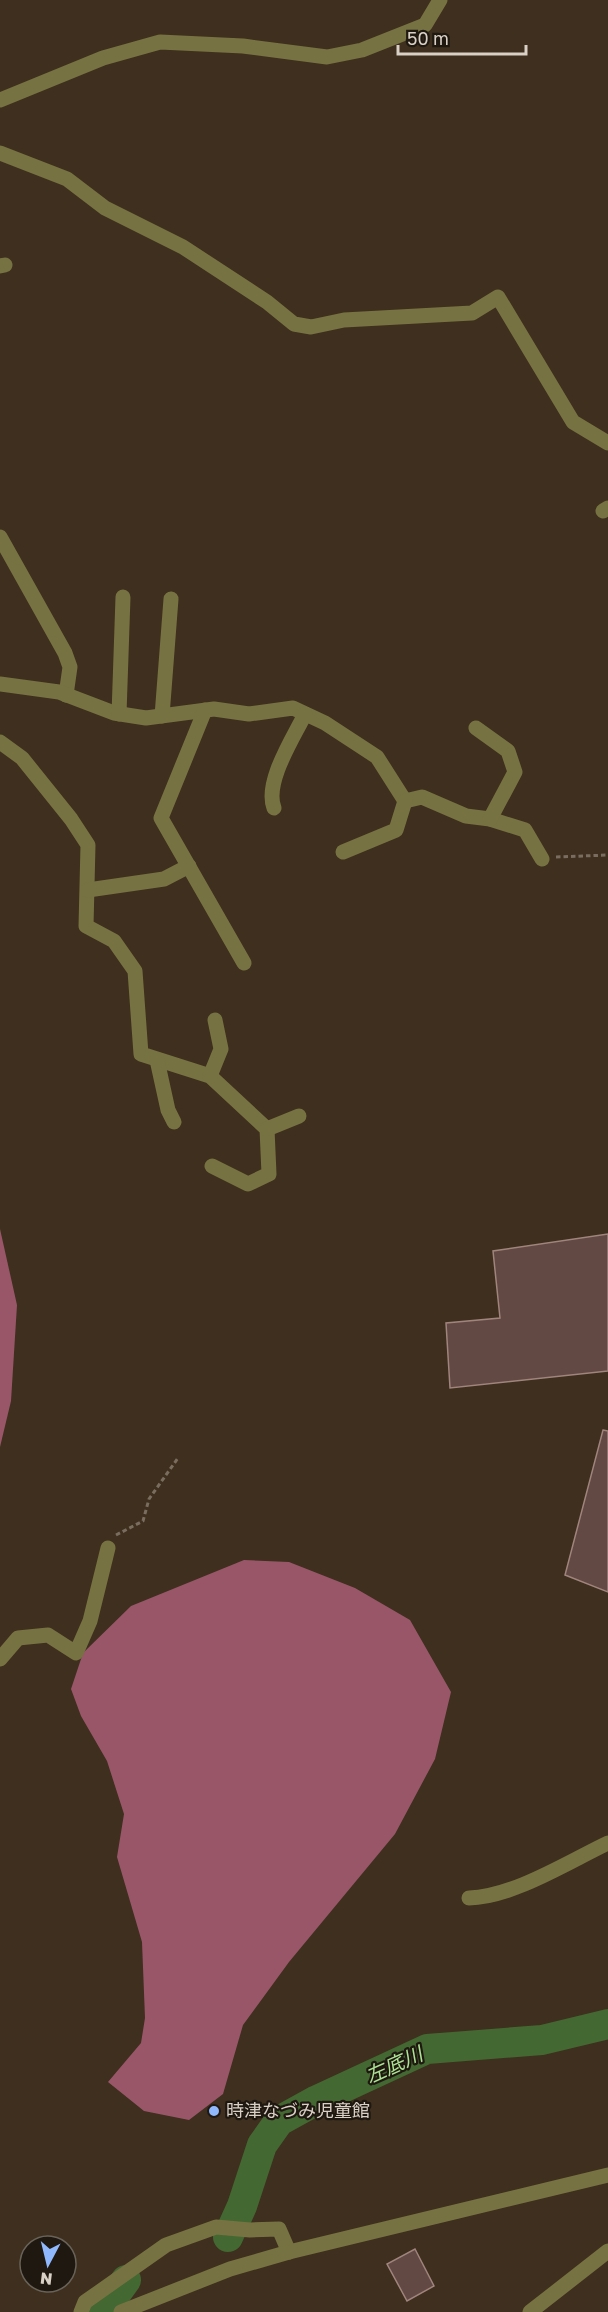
<svg xmlns="http://www.w3.org/2000/svg" width="608" height="2312" font-family="'Golos Text','Noto Sans JP',sans-serif">
	<rect width="100%" height="100%" fill="#3e2f1e"/>
	<!-- forest -->
	<g fill="#995669">
		<path d="M0,1229L17,1305L11,1401L0,1447Z"/>
		<path d="M244,1560L289,1562L355,1588L410,1620L451,1692L435,1759L395,1834L289,1962L243,2025L223,2094L189,2120L144,2111L108,2082L141,2043L145,2018L142,1942L117,1857L124,1814L107,1761L81,1716L71,1689L83,1653L131,1606Z"/>
	</g>
	<g fill="none" stroke-linecap="round" stroke-linejoin="round">
		<!-- river -->
		<g stroke="#436832" stroke-width="30">
			<path d="M228,2237L242,2206L262,2145L279,2121L317,2100L427,2049L542,2040L608,2024"/>
			<path d="M103,2312L126,2280"/>
		</g>
	</g>
	<!-- building -->
	<g fill="#624943" stroke="#a0847d" stroke-width="1.5">
		<path d="M608,1234V1371L450,1388L446,1323L500,1318L493,1251Z"/>
		<path d="M603,1430L608,1431V1592L565,1575Z"/>
		<path d="M415,2249L434,2286L407,2301L387,2264Z"/>
	</g>
	<g fill="none" stroke-linecap="round" stroke-linejoin="round">
		<!-- path -->
		<g stroke="#7a6d5f" stroke-width="3" stroke-dasharray="4.5 3" stroke-linecap="butt">
			<path d="M556,857L608,855"/>
			<path d="M116,1535L143,1521L149,1499L178,1458"/>
		</g>
		<!-- minor -->
		<g stroke="#777242" stroke-width="15">
			<path d="M0,100L103,58L160,42L243,46L327,57L362,50L425,25L440,0"/>
			<path d="M0,153L67,179L105,208L183,247L267,302L294,324L311,327L344,320L472,313L498,297L573,422L608,443"/>
			<path d="M0,266L5,265"/>
			<path d="M603,511L608,508"/>
			<path d="M0,537L65,653L70,667L66,695"/>
			<path d="M0,684L59,692L114,713L146,718L214,709L249,714L293,708L325,723L377,757L405,801L422,797L466,816L490,819L525,830L542,859"/>
			<path d="M205,710L161,818L244,963"/>
			<path d="M119,714L123,597"/>
			<path d="M162,716L171,599"/>
			<path d="M476,728L508,751L515,772L490,819"/>
			<path d="M0,742L22,758L71,819L88,845L86,926L114,941L135,971L141,1054L210,1076L267,1129L269,1174L248,1184L212,1166"/>
			<path d="M274,808C264,782 294,737 305,714"/>
			<path d="M343,852L396,830L405,801"/>
			<path d="M88,890L164,879L189,866"/>
			<path d="M157,1060L168,1110L174,1122"/>
			<path d="M210,1076L221,1049L215,1020"/>
			<path d="M267,1129L299,1116"/>
			<path d="M0,1659L18,1638L48,1635L76,1653L90,1621L108,1548"/>
			<path d="M469,1898C513,1897 568,1862 608,1843"/>
			<path d="M81,2312L85,2302L166,2245L216,2227L250,2230L279,2229L289,2252"/>
			<path d="M121,2312L230,2269L289,2252L608,2175"/>
			<path d="M530,2312L608,2251"/>
		</g>
	</g>
	<!-- markers -->
	<circle fill="#90b8fd" stroke="#1f1811" stroke-width="2" cx="214" cy="2111" r="6"/>
	<g text-anchor="middle" stroke-width="4.5" stroke-linejoin="round" paint-order="stroke">
		<!-- poi labels -->
		<g font-size="18" fill="#d9d0c6" stroke="#1f1811" text-anchor="start">
			<text x="226" y="2117">時津なづみ児童館</text>
		</g>
		<!-- water labels -->
		<g font-size="20" font-style="italic" fill="#abe493" stroke="#1f1811">
			<text transform="translate(394 2065) rotate(-24)" y="7">左底川</text>
		</g>
	</g>
	<!-- north arrow -->
	<g transform="translate(48 2264) rotate(187)"><circle r="28" fill="#1f1811" stroke="#696259" stroke-width="1.5"/>
	<path d="M0-4.5L10 22L0 15L-10 22Z" fill="#90b8fd"/>
	<text y="-9" font-size="16" font-weight="bold" text-anchor="middle" fill="#d9d0c6">N</text>
	</g>
	<!-- scale -->
	<path d="M398 45v9h128v-9" fill="none" stroke="#d9d0c6" stroke-width="3"/>
	<text x="407" y="45" font-size="18" fill="#d9d0c6" stroke="#1f1811" stroke-width="4.5" paint-order="stroke">50 m</text>
</svg>
